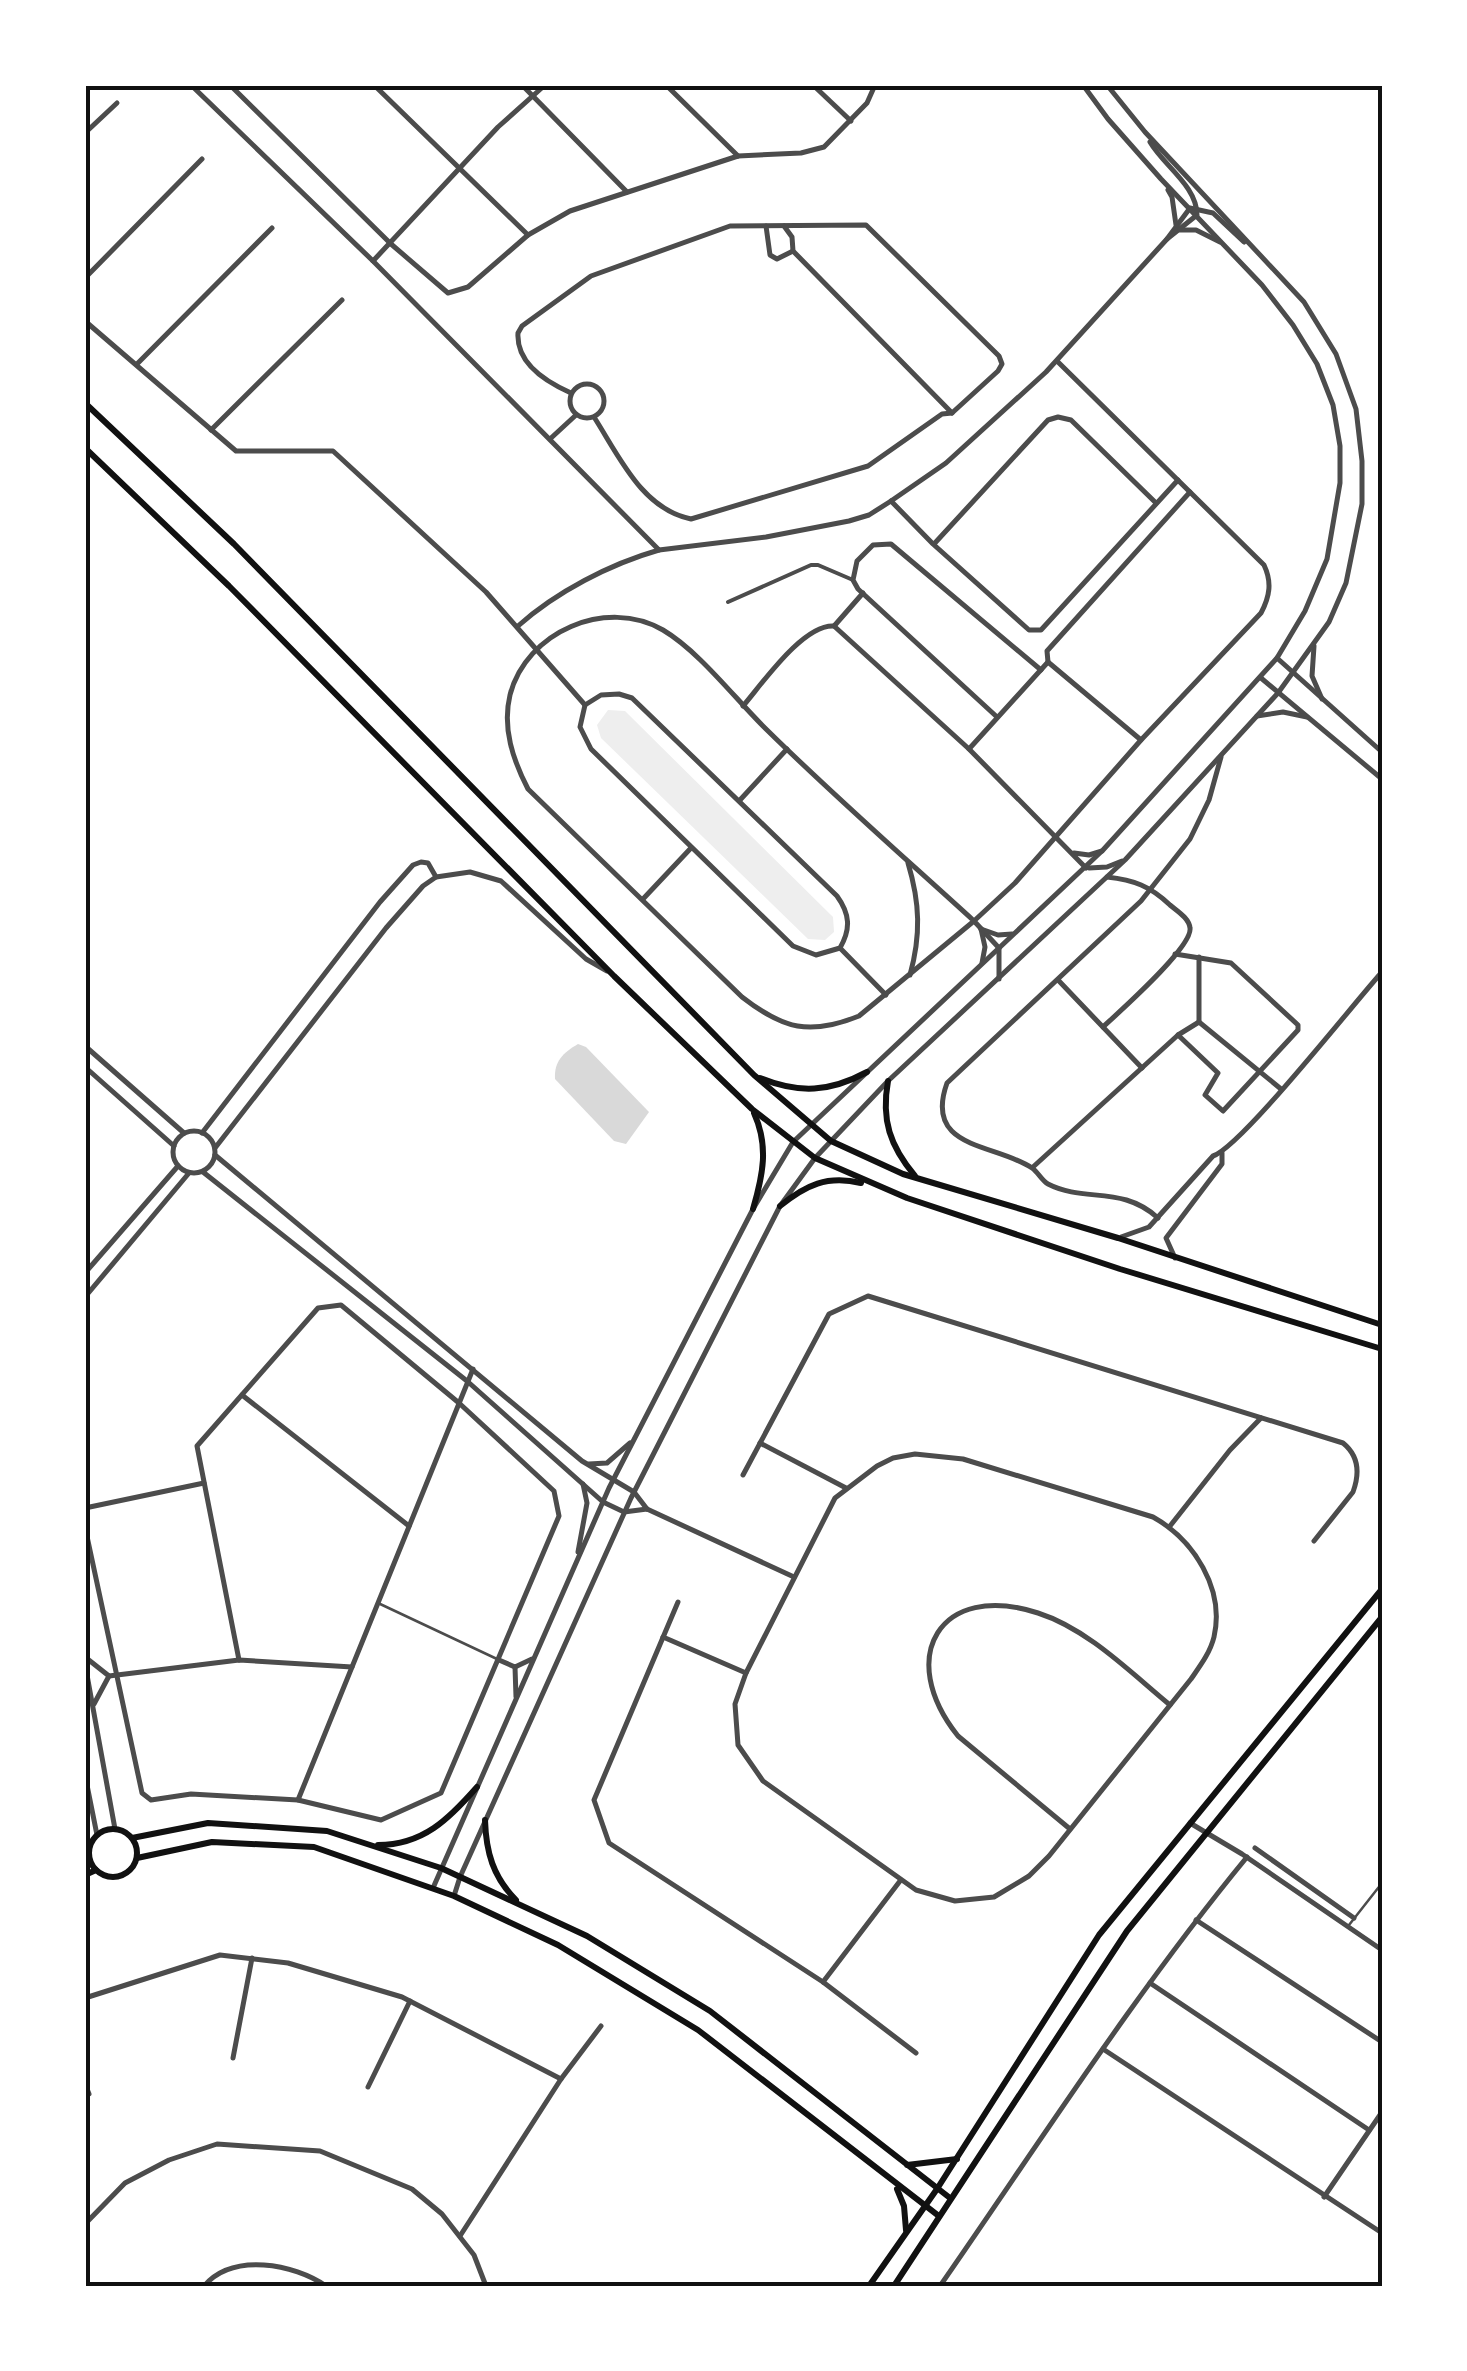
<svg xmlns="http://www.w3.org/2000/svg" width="1467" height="2371" font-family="Helvetica,sans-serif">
	<rect width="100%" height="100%" fill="#fff"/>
	<!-- green -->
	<path fill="#eee" d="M608,710L625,711L833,917L834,932L825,940L808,939L601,738L597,725Z"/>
	<!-- water -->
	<path fill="#d9d9d9" d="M578,1044L586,1047L649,1112L626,1144L614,1141L555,1079C554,1061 563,1053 578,1044Z"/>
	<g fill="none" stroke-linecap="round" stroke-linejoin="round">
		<!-- service -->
		<g stroke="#4c4c4c" stroke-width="2.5">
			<path d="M378,1603L497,1659"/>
			<path d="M1349,1925L1382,1883"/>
		</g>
		<!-- pedestrian -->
		<path stroke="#4c4c4c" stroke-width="4" d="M728,602L811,565H818L853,580"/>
		<!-- minor -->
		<g stroke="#4c4c4c" stroke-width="5">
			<path d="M230,85L391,244L448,293L468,287L528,235L570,211L738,156L801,153L824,147L867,103L875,85"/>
			<path d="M374,85L528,235"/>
			<path d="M522,85L627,192"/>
			<path d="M666,85L738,156"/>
			<path d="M813,85L851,121"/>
			<path d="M85,133L117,103"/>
			<path d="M766,226L770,255L777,259L793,251"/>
			<path d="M784,226L792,237L793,251L952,413"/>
			<path d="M373,261L498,127L545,85"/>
			<path d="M85,278L202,159"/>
			<path d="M85,321L236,451H333L486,592L585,705"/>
			<path d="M137,364L272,228"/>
			<circle cx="587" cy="401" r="17"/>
			<path d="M571,393C546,382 516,364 518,333L522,326L591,276L730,226L866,225L999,356L1002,364L998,371L952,413L942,414L868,466L691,519C642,509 619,456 594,417"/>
			<path d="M211,430L342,300"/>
			<path d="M550,439L576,415"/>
			<path d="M891,501L933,544L1029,630H1041L1178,480"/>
			<path d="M934,544L1048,420L1058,417L1071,420L1156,503"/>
			<path d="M835,625L863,593"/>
			<path d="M518,626C556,592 610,564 659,550"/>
			<path d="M834,626L969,749L1086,868"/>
			<path d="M1277,658L1382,752"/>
			<path d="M1048,662L1047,651L1190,492"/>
			<path d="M1261,678L1382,779"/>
			<path d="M619,694L632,698L837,896C850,914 851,929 840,948L816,955L793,946L591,749L580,727L585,705L601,695Z"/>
			<path d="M743,706C762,684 803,624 834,626"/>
			<path d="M997,717L858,589L853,580L857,561L873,545L891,544L1041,670"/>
			<path d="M969,749L1048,662L1141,740"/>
			<path d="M740,800L787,749"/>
			<path d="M1074,853L1089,855L1102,851"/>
			<path d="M908,863C920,903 921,935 910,975"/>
			<path d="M643,899L691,848"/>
			<path d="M840,948L886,995"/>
			<path d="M999,948L974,921C905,858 834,796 767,730C736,700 700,652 663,630C606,597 526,632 510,695C502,728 513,760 528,789L742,997C783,1029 810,1036 859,1016L974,921L1015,883L1141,740L1261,613C1270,596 1272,582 1264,565L1057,361"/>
			<path d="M1175,954L1231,963L1298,1025V1030L1223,1111L1205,1095L1218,1073L1178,1035"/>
			<path d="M1059,981L1142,1068"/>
			<path d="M1199,1022V957"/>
			<path d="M1103,1027C1119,1012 1193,947 1190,928C1189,918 1177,911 1170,905C1150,886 1134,880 1107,877"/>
			<path d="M85,1046L184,1133"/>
			<path d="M85,1067L174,1146"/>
			<path d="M202,1133L380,902L413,865L421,862L428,863L436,877"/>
			<path d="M215,1148L386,928L423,886L436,877L470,872L501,881L586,959L607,971"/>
			<path d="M1033,1167L1178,1035L1199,1022L1281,1089"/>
			<path d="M1158,1218C1122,1185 1085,1203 1048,1184C1042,1181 1038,1172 1032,1168C995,1143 923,1150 947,1083L1141,901L1190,839L1209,800L1221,757"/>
			<path d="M1121,1237L1149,1227L1213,1156C1241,1147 1353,1004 1382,972"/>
			<path d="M1175,1258L1166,1238L1222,1164V1153"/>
			<path d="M242,1395L409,1526"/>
			<path d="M760,1443L846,1488"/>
			<path d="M915,1454L963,1459L1153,1517C1194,1540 1225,1589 1214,1637C1210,1653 1200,1666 1191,1679L1049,1856L1029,1876L994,1897L955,1901L916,1890L763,1781L738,1745L735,1704L746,1673L835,1498L877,1466L893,1458Z"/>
			<path d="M743,1475L829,1314L868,1296L1343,1443C1359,1456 1360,1473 1353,1492L1314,1541"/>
			<path d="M85,1508L204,1483"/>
			<path d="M647,1509L794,1577"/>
			<path d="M1170,1526L1230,1450L1261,1418"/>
			<path d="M85,1527L142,1793L151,1800L191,1794L298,1800L381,1820L441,1793L559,1516L554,1491L459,1403L341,1305L318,1308L197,1446L239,1660"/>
			<path d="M678,1602L594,1800L609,1843L823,1982L916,2053"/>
			<path d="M663,1637L746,1673"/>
			<path d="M85,1657L109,1676L239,1660L352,1667"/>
			<path d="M499,1660L515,1667L532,1659"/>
			<path d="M515,1667L516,1697"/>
			<path d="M94,1704L109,1676"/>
			<path d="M298,1800L473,1369"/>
			<path d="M1190,1823L1242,1854L1382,1950"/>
			<path d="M1070,1829L958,1736C895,1657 940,1581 1038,1613C1088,1629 1131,1673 1170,1705"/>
			<path d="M1255,1848L1354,1918"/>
			<path d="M1196,1920L1382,2042"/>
			<path d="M823,1982L900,1881"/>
			<path d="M1150,1983L1369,2130"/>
			<path d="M85,1998L220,1955L288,1963L402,1997L561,2079"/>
			<path d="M1103,2049L1382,2233"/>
			<path d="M233,2058L252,1958"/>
			<path d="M85,2084L89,2094"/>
			<path d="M368,2087L410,2001"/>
			<path d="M1324,2197L1382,2112"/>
			<path d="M85,2224L125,2183L169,2160L217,2144L320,2151L412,2189L442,2214L474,2255L486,2286"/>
			<path d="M460,2236L561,2079L601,2026"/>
			<path d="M204,2286C233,2252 294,2264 326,2286"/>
			<path d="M940,2286C1040,2142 1135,1993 1247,1857"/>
		</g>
		<!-- tertiary -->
		<g stroke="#4c4c4c" stroke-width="5">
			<path d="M191,85L373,261L659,550L766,537L849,521L869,515L891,501L946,463L1046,372L1167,239L1190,208L1213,213L1244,242"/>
			<path d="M1150,142C1164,166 1197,186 1197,215L1167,239"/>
			<path d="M1168,190L1172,197L1176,225"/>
			<path d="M1180,230H1196L1220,242"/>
			<path d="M1314,646L1312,676L1322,699"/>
			<path d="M1257,716L1283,712L1307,717"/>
			<path d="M1089,868L1107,867L1122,861"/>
			<path d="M981,929L985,947L982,963"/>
			<path d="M981,929L998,935L1012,934"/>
			<path d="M999,979V948"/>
			<circle cx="194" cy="1152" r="21"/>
			<path d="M215,1155L582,1461L634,1492L647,1509"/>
			<path d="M203,1172L467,1381L603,1502L624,1512L647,1509"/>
			<path d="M85,1273L178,1166"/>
			<path d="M85,1297L189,1173"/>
			<path d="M589,1464L607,1463L630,1443"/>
			<path d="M578,1552L587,1503L583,1484"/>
			<path d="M85,1664L115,1829"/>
			<path d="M85,1775L97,1835"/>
			<path d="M433,1888L609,1488L753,1209L793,1142L1103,850L1277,658L1305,611L1327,559L1340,483V446L1333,405L1317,364L1293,325L1262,285L1161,179L1108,119L1083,85"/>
			<path d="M454,1896L460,1877L631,1498L780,1206L815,1158L888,1081L1125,860L1278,693L1329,622L1346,583L1362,504V461L1356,409L1336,354L1304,302L1145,132L1107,85"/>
		</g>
		<!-- secondary -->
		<g stroke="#111" stroke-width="6">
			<path d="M85,403L234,544L754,1075L831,1141L903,1174L1118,1238L1382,1325"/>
			<path d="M85,448L229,586L614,976L752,1109L815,1158L907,1198L1120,1269L1382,1349"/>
			<path d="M760,1078C799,1094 830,1092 867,1072"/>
			<path d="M888,1081C881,1120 890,1146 915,1176"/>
			<path d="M780,1206C806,1185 827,1175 861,1183"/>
			<path d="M753,1209C763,1175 769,1146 754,1113"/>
			<path d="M485,1820C486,1852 493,1877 516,1900"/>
			<circle cx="113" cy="1853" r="24"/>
			<path d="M132,1838L208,1823L327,1831L441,1868L587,1936L710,2011L950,2198"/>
			<path d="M378,1845C423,1845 449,1819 477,1787"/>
			<path d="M137,1858L212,1842L314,1847L454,1896L558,1945L698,2030L939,2216"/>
			<path d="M85,1875L96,1870"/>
			<path d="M907,2165L957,2159"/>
			<path d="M897,2189L904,2206L906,2230"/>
			<path d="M869,2286L937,2189L1099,1935L1382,1589"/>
			<path d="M894,2286L1127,1931L1382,1617"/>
		</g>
	</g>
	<!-- border -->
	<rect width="1467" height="2371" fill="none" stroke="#ffffff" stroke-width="175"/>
	<rect x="88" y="88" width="1292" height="2196" fill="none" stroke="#111" stroke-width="4"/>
</svg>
